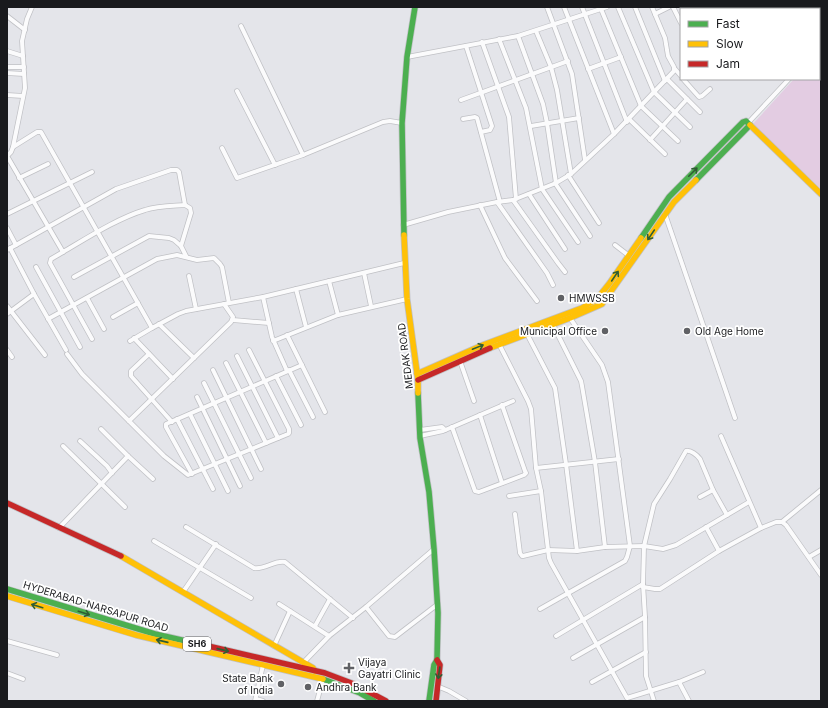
<svg xmlns="http://www.w3.org/2000/svg" width="828" height="708" font-family="Inter,sans-serif">
	<rect width="100%" height="100%" fill="#e4e5ea"/>
	<!-- green -->
	<path fill="#e3cce2" d="M821,50V189L753,124L794,79H819V52Z"/>
	<g fill="none" stroke-linecap="round" stroke-linejoin="round">
		<!-- street casing -->
		<g stroke="#c0c1c5" stroke-width="5.5">
			<g id="street">
				<path d="M547,7L572,74L585,160"/>
				<path d="M564,7L614,134"/>
				<path d="M582,7L627,122"/>
				<path d="M618,7L654,92L690,127"/>
				<path d="M635,7L665,81"/>
				<path d="M673,7L681,23"/>
				<path d="M693,7L694,9"/>
				<path d="M714,7L715,9"/>
				<path d="M601,9L641,106L678,141"/>
				<path d="M655,14L669,7"/>
				<path d="M7,16L25,30"/>
				<path d="M241,26L303,155L383,122L390,121L402,123"/>
				<path d="M536,31L551,67L557,90L571,174"/>
				<path d="M518,36L543,104L547,123L556,183"/>
				<path d="M499,39L526,108L542,189L578,242"/>
				<path d="M482,42L509,117L516,199"/>
				<path d="M466,46L492,126L490,130L481,132"/>
				<path d="M819,46L821,44"/>
				<path d="M7,51L23,56"/>
				<path d="M407,57L518,36L607,7"/>
				<path d="M7,67H24"/>
				<path d="M588,69L621,57"/>
				<path d="M675,69L681,76"/>
				<path d="M7,73L24,74"/>
				<path d="M667,79L700,112"/>
				<path d="M683,79L699,97L702,96L710,89"/>
				<path d="M237,91L275,165"/>
				<path d="M7,95L23,96"/>
				<path d="M461,100L568,61"/>
				<path d="M463,119L475,117L477,118L500,202"/>
				<path d="M629,119L665,154"/>
				<path d="M748,123L789,79"/>
				<path d="M531,126L579,118"/>
				<path d="M650,140L687,99"/>
				<path d="M13,147L37,132H41L152,328L178,314L186,311L263,297L404,263"/>
				<path d="M222,148L237,178L303,155"/>
				<path d="M7,156L63,252C87,238 118,218 145,210C157,206 172,206 185,205L190,208L191,213L181,246"/>
				<path d="M7,156L11,152L13,147L25,88L22,41L27,19L32,7"/>
				<path d="M568,175L599,223"/>
				<path d="M19,178L48,164"/>
				<path d="M555,183L590,236"/>
				<path d="M529,194L565,249"/>
				<path d="M513,200L558,263L565,272"/>
				<path d="M497,202L547,273L553,285"/>
				<path d="M480,205L505,258L537,301"/>
				<path d="M7,214L92,172"/>
				<path d="M665,214L735,418"/>
				<path d="M403,225L448,212L497,202L513,200L556,183L571,174L614,134L674,71V67L668,56L665,38L652,7"/>
				<path d="M7,228L16,245"/>
				<path d="M615,245L628,255"/>
				<path d="M10,248L34,294"/>
				<path d="M7,250L116,189L171,170H177L179,172L185,205"/>
				<path d="M63,252L51,259L50,263L92,339"/>
				<path d="M36,267L80,347"/>
				<path d="M364,273L371,306"/>
				<path d="M189,276L196,309"/>
				<path d="M74,277L149,236L169,238L174,240L181,246L186,256"/>
				<path d="M329,281L338,315"/>
				<path d="M296,289L306,327"/>
				<path d="M263,297L272,337L287,371"/>
				<path d="M87,298L104,329"/>
				<path d="M224,304L233,317L231,322L129,421L164,456L188,475L288,434L289,433V429L249,350"/>
				<path d="M7,306L45,355"/>
				<path d="M7,314L34,294L66,350"/>
				<path d="M113,317L138,303"/>
				<path d="M48,319L157,259L177,255L197,260L214,258L220,264L222,267L229,303"/>
				<path d="M233,320L269,323"/>
				<path d="M159,324L194,358"/>
				<path d="M553,325L581,381L582,386L595,462L605,547"/>
				<path d="M527,334L555,388L566,464L577,551"/>
				<path d="M287,335L325,412"/>
				<path d="M134,338L173,379"/>
				<path d="M130,341L152,328"/>
				<path d="M273,341L338,315L407,299"/>
				<path d="M499,344L528,401L531,409L536,468L541,491L549,558L551,563L627,698L679,682L689,701"/>
				<path d="M7,350L12,357"/>
				<path d="M67,354L82,374L129,421"/>
				<path d="M149,354L131,371V376L172,422"/>
				<path d="M237,356L278,438"/>
				<path d="M460,361L474,401"/>
				<path d="M226,363L266,443"/>
				<path d="M213,370L261,469"/>
				<path d="M289,370L313,417"/>
				<path d="M276,376L301,425"/>
				<path d="M204,383L251,478"/>
				<path d="M197,397L240,486"/>
				<path d="M190,414L228,491"/>
				<path d="M480,415L502,483"/>
				<path d="M177,419L213,489"/>
				<path d="M452,427L475,491L479,492L524,475L526,473L525,471L502,405"/>
				<path d="M420,430L442,427L445,430"/>
				<path d="M420,436L443,431L513,401"/>
				<path d="M721,436L761,528"/>
				<path d="M80,441L107,466L112,473"/>
				<path d="M63,446L125,507"/>
				<path d="M128,456L153,479"/>
				<path d="M536,468L619,459"/>
				<path d="M192,474L166,427V424L302,365"/>
				<path d="M509,496L541,491"/>
				<path d="M700,497L713,490"/>
				<path d="M515,514L520,553L522,556H523L548,550L577,551L605,547L644,546L663,549L676,545L749,502"/>
				<path d="M782,522L821,490"/>
				<path d="M186,527L254,568C265,570 274,560 285,562L353,618"/>
				<path d="M706,527L719,551"/>
				<path d="M59,528L128,456L101,429"/>
				<path d="M154,541L251,598"/>
				<path d="M809,557L821,550"/>
				<path d="M643,587L655,589H660L719,551L761,528L776,522H782L786,525L821,575"/>
				<path d="M183,592L216,544"/>
				<path d="M279,604L329,636"/>
				<path d="M366,607L389,636L395,637L438,604"/>
				<path d="M540,609L625,561L627,557L630,546L608,382L602,365L570,318"/>
				<path d="M315,626L330,599"/>
				<path d="M556,636L643,584"/>
				<path d="M7,641L57,655"/>
				<path d="M274,646L290,611"/>
				<path d="M573,658L645,617"/>
				<path d="M303,663L329,636L366,607L434,549"/>
				<path d="M7,673L23,679"/>
				<path d="M592,682L646,652"/>
				<path d="M679,682L703,672"/>
				<path d="M437,686L449,691L466,701"/>
				<path d="M256,699L263,701"/>
				<path d="M255,701L263,665"/>
				<path d="M317,701L323,679"/>
				<path d="M654,701L646,676L645,617L643,584L644,546L654,504L670,479L686,451C691,450 697,455 700,459L713,490L727,515"/>
			</g>
		</g>
		<!-- fast casing -->
		<g stroke="#c0c1c5" stroke-width="7">
			<g id="fast">
				<path d="M404,235L402,123L407,57L415,7"/>
				<path d="M641,238L669,197L743,122L746,121L750,125L696,180"/>
				<path d="M418,393L420,438L429,492L434,549L438,613L437,660L434,665L429,701"/>
				<path d="M7,589L155,634L208,646"/>
				<path d="M323,679L360,693L374,701"/>
			</g>
		</g>
		<!-- slow casing -->
		<g stroke="#c0c1c5" stroke-width="7">
			<g id="slow">
				<path d="M750,125L821,194"/>
				<path d="M404,235L407,299L418,380V393"/>
				<path d="M490,348L570,318L602,304L674,202L696,180"/>
				<path d="M417,374L483,345L582,308L597,299L609,284L641,238"/>
				<path d="M121,556L313,668L315,671"/>
				<path d="M7,596L136,635L323,679"/>
			</g>
		</g>
		<!-- jam casing -->
		<g stroke="#c0c1c5" stroke-width="7">
			<g id="jam">
				<path d="M418,380L490,348"/>
				<path d="M7,503L121,556"/>
				<path d="M208,646L325,673L354,684L386,701"/>
				<path d="M436,701L440,665L437,660"/>
			</g>
		</g>
		<!-- street -->
		<use href="#street" stroke="#fbfbfc" stroke-width="4"/>
		<!-- fast -->
		<use href="#fast" stroke="#4caf50" stroke-width="5.5"/>
		<!-- slow -->
		<use href="#slow" stroke="#ffc107" stroke-width="5.5"/>
		<!-- jam -->
		<use href="#jam" stroke="#c62828" stroke-width="5.5"/>
	</g>
	<!-- one-way arrows -->
	<defs><path id="oneway-shaft" d="M-6 0H5M1.5-3L5.5 0L1.5 3" fill="none" stroke-width="1.6" stroke-linecap="round" stroke-linejoin="round"/></defs>
	<g stroke="#305d34">
		<use href="#oneway-shaft" transform="translate(693 172) rotate(-45)"/>
		<use href="#oneway-shaft" transform="translate(651 235) rotate(124)"/>
		<use href="#oneway-shaft" transform="translate(615 276) rotate(-56)"/>
		<use href="#oneway-shaft" transform="translate(478 347) rotate(-22)"/>
		<use href="#oneway-shaft" transform="translate(37 606) rotate(-163)"/>
		<use href="#oneway-shaft" transform="translate(84 613) rotate(18)"/>
		<use href="#oneway-shaft" transform="translate(162 641) rotate(-167)"/>
		<use href="#oneway-shaft" transform="translate(223 650) rotate(13)"/>
		<use href="#oneway-shaft" transform="translate(439 673) rotate(98)"/>
	</g>
	<!-- markers -->
	<g fill="#606165" stroke="#fff" stroke-width="1.5">
		<circle cx="561" cy="298" r="4"/>
		<circle cx="605" cy="331" r="4"/>
		<circle cx="687" cy="331" r="4"/>
		<path d="M347 662h4v4h4v4h-4v4h-4v-4h-4v-4h4z"/>
		<circle cx="281" cy="684" r="4"/>
		<circle cx="308" cy="687" r="4"/>
	</g>
	<g text-anchor="middle" stroke-width="3.5" stroke-linejoin="round" paint-order="stroke">
		<!-- shield labels -->
		<rect fill="#fff" stroke="#5e5f61" stroke-width="1" x="183" y="637" width="28" height="14" rx="3"/>
		<g font-size="9" font-weight="bold" fill="#191a1d">
			<text x="197" y="647">SH6</text>
		</g>
		<!-- poi labels -->
		<g font-size="10" fill="#191a1d" stroke="#fff" text-anchor="start">
			<text x="569" y="302">HMWSSB</text>
			<text x="597" y="335" text-anchor="end">Municipal Office</text>
			<text x="695" y="335">Old Age Home</text>
			<text x="358" y="666">Vijaya<tspan x="358" dy="12">Gayatri Clinic</tspan></text>
			<text x="273" y="682" text-anchor="end">State Bank<tspan x="273" dy="12">of India</tspan></text>
			<text x="316" y="691">Andhra Bank</text>
		</g>
		<!-- street labels -->
		<g font-size="10" fill="#191a1d" stroke="#fff">
			<text transform="translate(405 356) rotate(-97)" y="4">MEDAK ROAD</text>
			<text transform="translate(96 606) rotate(17)" y="4">HYDERABAD-NARSAPUR ROAD</text>
		</g>
	</g>
	<!-- border -->
	<rect width="828" height="708" fill="none" stroke="#191a1d" stroke-width="16"/>
	<!-- legend -->
	<rect x="680" y="8" width="140" height="72" fill="#ffffff" stroke="#a3a3a5"/>
	<rect x="688" y="21" width="20" height="6" fill="#4caf50" stroke="#a3a3a5"/>
	<text x="716" y="28" font-size="12" fill="#191a1d">Fast</text>
	<rect x="688" y="41" width="20" height="6" fill="#ffc107" stroke="#a3a3a5"/>
	<text x="716" y="48" font-size="12" fill="#191a1d">Slow</text>
	<rect x="688" y="61" width="20" height="6" fill="#c62828" stroke="#a3a3a5"/>
	<text x="716" y="68" font-size="12" fill="#191a1d">Jam</text>
</svg>
